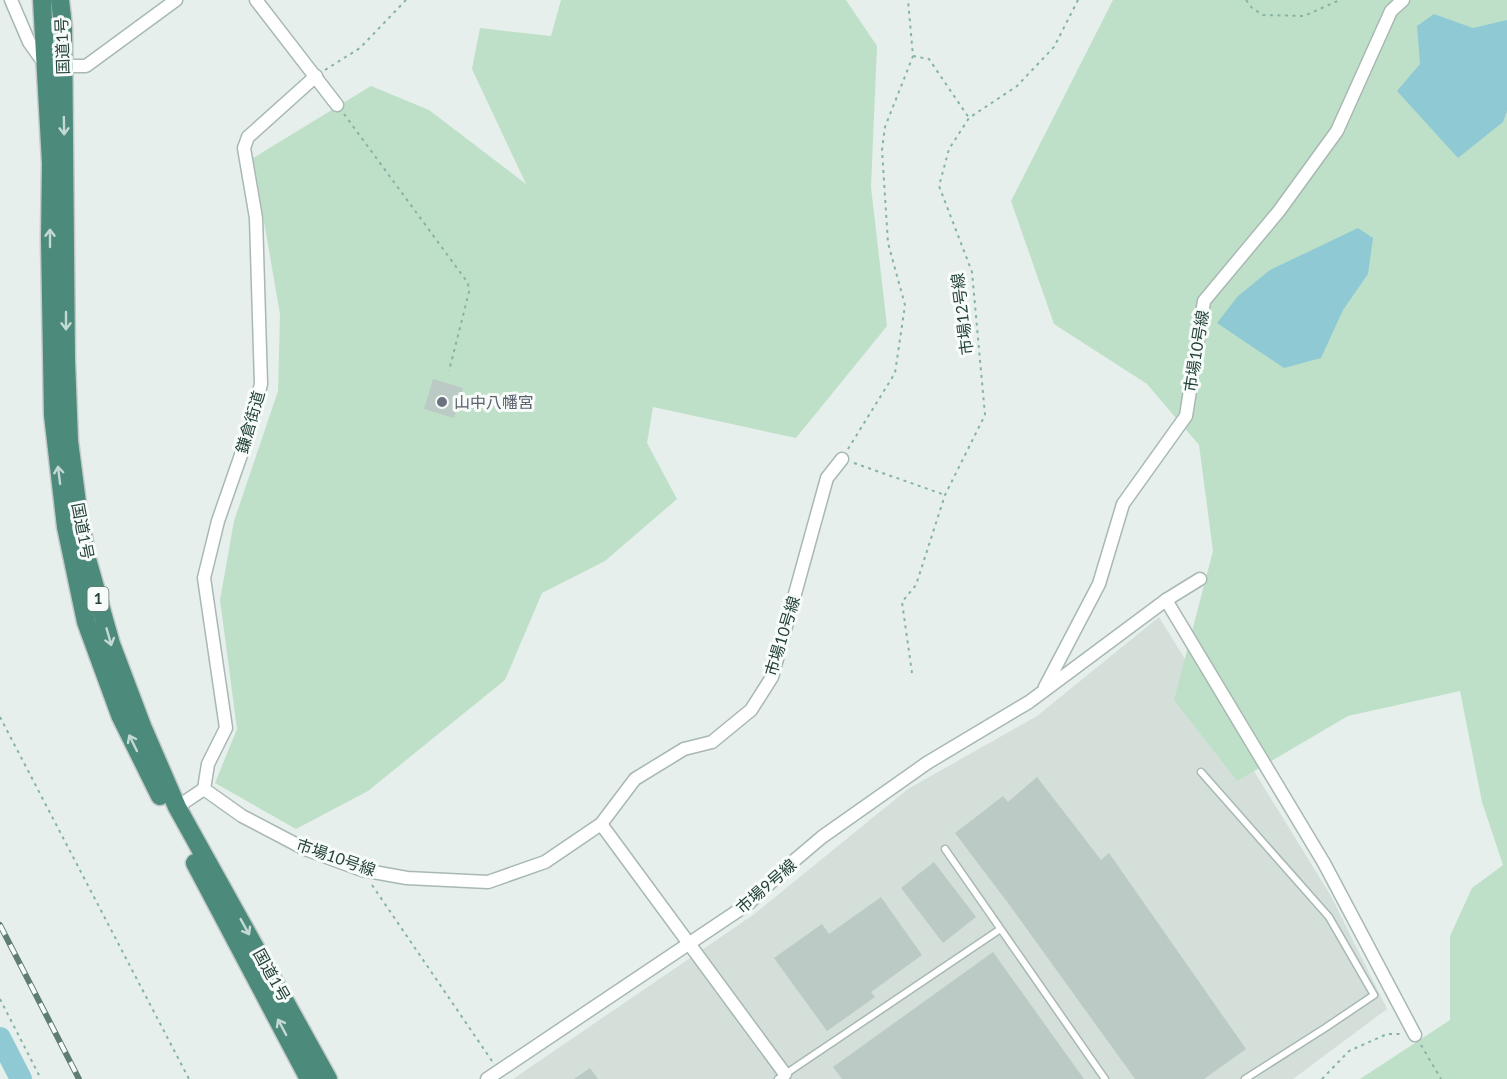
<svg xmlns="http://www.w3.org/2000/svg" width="1507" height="1079" font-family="Lato,'Noto Sans JP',sans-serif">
	<rect width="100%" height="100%" fill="#e6efeb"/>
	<!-- built -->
	<path fill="#d4dfda" d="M1159,617L1331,896L1387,1009L1293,1079H513L753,915L908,789L1037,716Z"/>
	<!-- green -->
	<g fill="#bfe0c8">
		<path d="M561,0H846L877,46L871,187L887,326L796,438L653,407L647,443L677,499L605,561L542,593L505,680L368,791L296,829L215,783L237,729L220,600L234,521L278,391L280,314L253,158L371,86L429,110L526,184L472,69L480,28L551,36Z"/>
		<path d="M1113,0H1507V1079H1360L1450,1020V936L1472,888L1503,865L1482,802L1460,691L1348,716L1237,781L1174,700L1213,551L1199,445L1147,384L1054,324L1011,201Z"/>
	</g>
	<!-- water -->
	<g fill="#8ec9d4">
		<path d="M1434,14L1473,28L1507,20V111L1503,122L1458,158L1397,91L1420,64L1417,26Z"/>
		<path d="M1358,228L1373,238L1368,274L1343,310L1321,358L1284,368L1217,323L1238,296L1270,270Z"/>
	</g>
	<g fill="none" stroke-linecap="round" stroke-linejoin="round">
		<!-- river -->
		<path stroke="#8ec9d4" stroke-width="22" d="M0,1038L21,1079"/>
	</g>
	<!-- building -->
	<g fill="#bbcac4">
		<path d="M433,379L463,388L454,418L424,409Z"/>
		<path d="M1037,777L1101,860L1109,853L1246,1049L1204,1079H1135L1011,907L955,833L1003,796L1008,802Z"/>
		<path d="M934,862L976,917L943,943L901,888Z"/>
		<path d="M881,897L922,955L871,992L875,997L827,1031L774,958L822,924L829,934Z"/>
		<path d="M993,952L1084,1079H842L833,1067Z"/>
		<path d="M590,1068L598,1079H574Z"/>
	</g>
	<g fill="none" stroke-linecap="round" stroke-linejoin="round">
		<!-- service casing -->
		<g stroke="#a8b8b2" stroke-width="9">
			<g id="service">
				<path d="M1201,772L1329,917L1374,995L1325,1028L1245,1079"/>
				<path d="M945,849L1105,1079"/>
				<path d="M778,1079L999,930"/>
			</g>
		</g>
		<!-- minor casing -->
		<g stroke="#a8b8b2" stroke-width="15">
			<g id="minor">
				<path d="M11,0L29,42L46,66H86L176,0"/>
				<path d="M256,0L337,105"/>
				<path d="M1166,600L1324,863L1415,1035"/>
				<path d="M1045,687L1099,584L1123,504L1186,416L1204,301L1279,211L1337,131L1391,11L1403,0"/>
				<path d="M204,789L242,816L305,849L362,870L407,878L488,882L545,862L601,824L635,779L684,749L712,742L751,710L772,677L827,478L842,459"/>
				<path d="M204,789L208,764L226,728L204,578L218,521L250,429L261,384L256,218L244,148L248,137L316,76"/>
				<path d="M177,807L204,789"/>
				<path d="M601,824L785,1074"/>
				<path d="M487,1079L748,904L789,865L822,837L927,763L1029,702L1166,600L1200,579"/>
			</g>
		</g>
		<!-- trunk casing -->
		<g stroke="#c2cac8" stroke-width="21">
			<g id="trunk">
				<path d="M42,0L51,163L50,239L53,415L66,527L86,622L120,715L160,796"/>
				<path d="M60,0L63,26L66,360L69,441L77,503L87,559L111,644L142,726L177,807L328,1079"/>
				<path d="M195,863L309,1079"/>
			</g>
		</g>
		<!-- path -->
		<g stroke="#86b3a5" stroke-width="2" stroke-dasharray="3 4.5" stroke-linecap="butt">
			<path d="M1246,0L1252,8L1263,15L1304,16L1340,0"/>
			<path d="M913,56L929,59L969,118"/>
			<path d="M325,70L360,48L406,0"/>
			<path d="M344,114L468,283L469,292L449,371"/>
			<path d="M848,449L895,373L905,305L888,243L882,150L885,127L913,56L908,0"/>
			<path d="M854,463L945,495"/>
			<path d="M912,673L902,602L916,585L945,495L985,415L972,272L939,186L949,149L969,118L1017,86L1054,47L1078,0"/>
			<path d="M0,717L189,1079"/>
			<path d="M372,885L492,1061"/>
			<path d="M0,999L41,1079"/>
			<path d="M1421,1045L1441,1079"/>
			<path d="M1322,1079L1349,1051L1387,1034H1400"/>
		</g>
		<!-- service -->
		<use href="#service" stroke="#fff" stroke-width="6"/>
		<!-- minor -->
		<use href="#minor" stroke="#fff" stroke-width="12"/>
		<!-- trunk -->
		<use href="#trunk" stroke="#4c8a7c" stroke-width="18"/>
		<!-- rail casing -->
		<g stroke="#5f7d75" stroke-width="6">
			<path id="rail" d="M0,925L79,1079"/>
		</g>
		<!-- rail -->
		<use href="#rail" stroke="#f7fbf9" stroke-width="4" stroke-dasharray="11" stroke-linecap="butt"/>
	</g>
	<!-- one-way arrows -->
	<defs><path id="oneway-shaft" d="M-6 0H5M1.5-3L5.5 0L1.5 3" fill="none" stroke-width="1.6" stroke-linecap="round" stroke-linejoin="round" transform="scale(1.5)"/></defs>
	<g stroke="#c4d9d4">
		<use href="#oneway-shaft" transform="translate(64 126) rotate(89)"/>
		<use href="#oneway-shaft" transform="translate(50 238) rotate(-90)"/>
		<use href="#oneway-shaft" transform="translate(66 321) rotate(90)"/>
		<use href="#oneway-shaft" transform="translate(59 475) rotate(-97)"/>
		<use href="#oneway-shaft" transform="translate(109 637) rotate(74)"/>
		<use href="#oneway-shaft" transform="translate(133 743) rotate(-116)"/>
		<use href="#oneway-shaft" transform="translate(245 927) rotate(61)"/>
		<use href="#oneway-shaft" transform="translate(282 1027) rotate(-118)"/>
	</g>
	<!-- markers -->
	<circle fill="#6b7280" stroke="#f7fbf9" stroke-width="2" cx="442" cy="402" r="6"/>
	<g text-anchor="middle" stroke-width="6" stroke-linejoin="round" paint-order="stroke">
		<!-- shield labels -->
		<rect fill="#f7fbf9" stroke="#637a73" stroke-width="1.5" x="87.5" y="587" width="21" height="24" rx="4.5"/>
		<g font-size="15" font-weight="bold" fill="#24423a">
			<text x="98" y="604">1</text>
		</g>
		<!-- street labels -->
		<g font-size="16" fill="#24423a" stroke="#f7fbf9">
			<text transform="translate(62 46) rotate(-92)" y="6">国道1号</text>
			<text transform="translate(962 314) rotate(-97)" y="6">市場12号線</text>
			<text transform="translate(1196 351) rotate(-81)" y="6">市場10号線</text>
			<text transform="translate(250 422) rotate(-74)" y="6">鎌倉街道</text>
			<text transform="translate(83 531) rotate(79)" y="6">国道1号</text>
			<text transform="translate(782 636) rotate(-73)" y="6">市場10号線</text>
			<text transform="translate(336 857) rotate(19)" y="6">市場10号線</text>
			<text transform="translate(766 886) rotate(-41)" y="6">市場9号線</text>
			<text transform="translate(272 975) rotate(61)" y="6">国道1号</text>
		</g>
		<!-- worship labels -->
		<g font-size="16" fill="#5b616d" stroke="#f7fbf9" text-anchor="start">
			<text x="454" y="408">山中八幡宮</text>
		</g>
	</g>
</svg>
